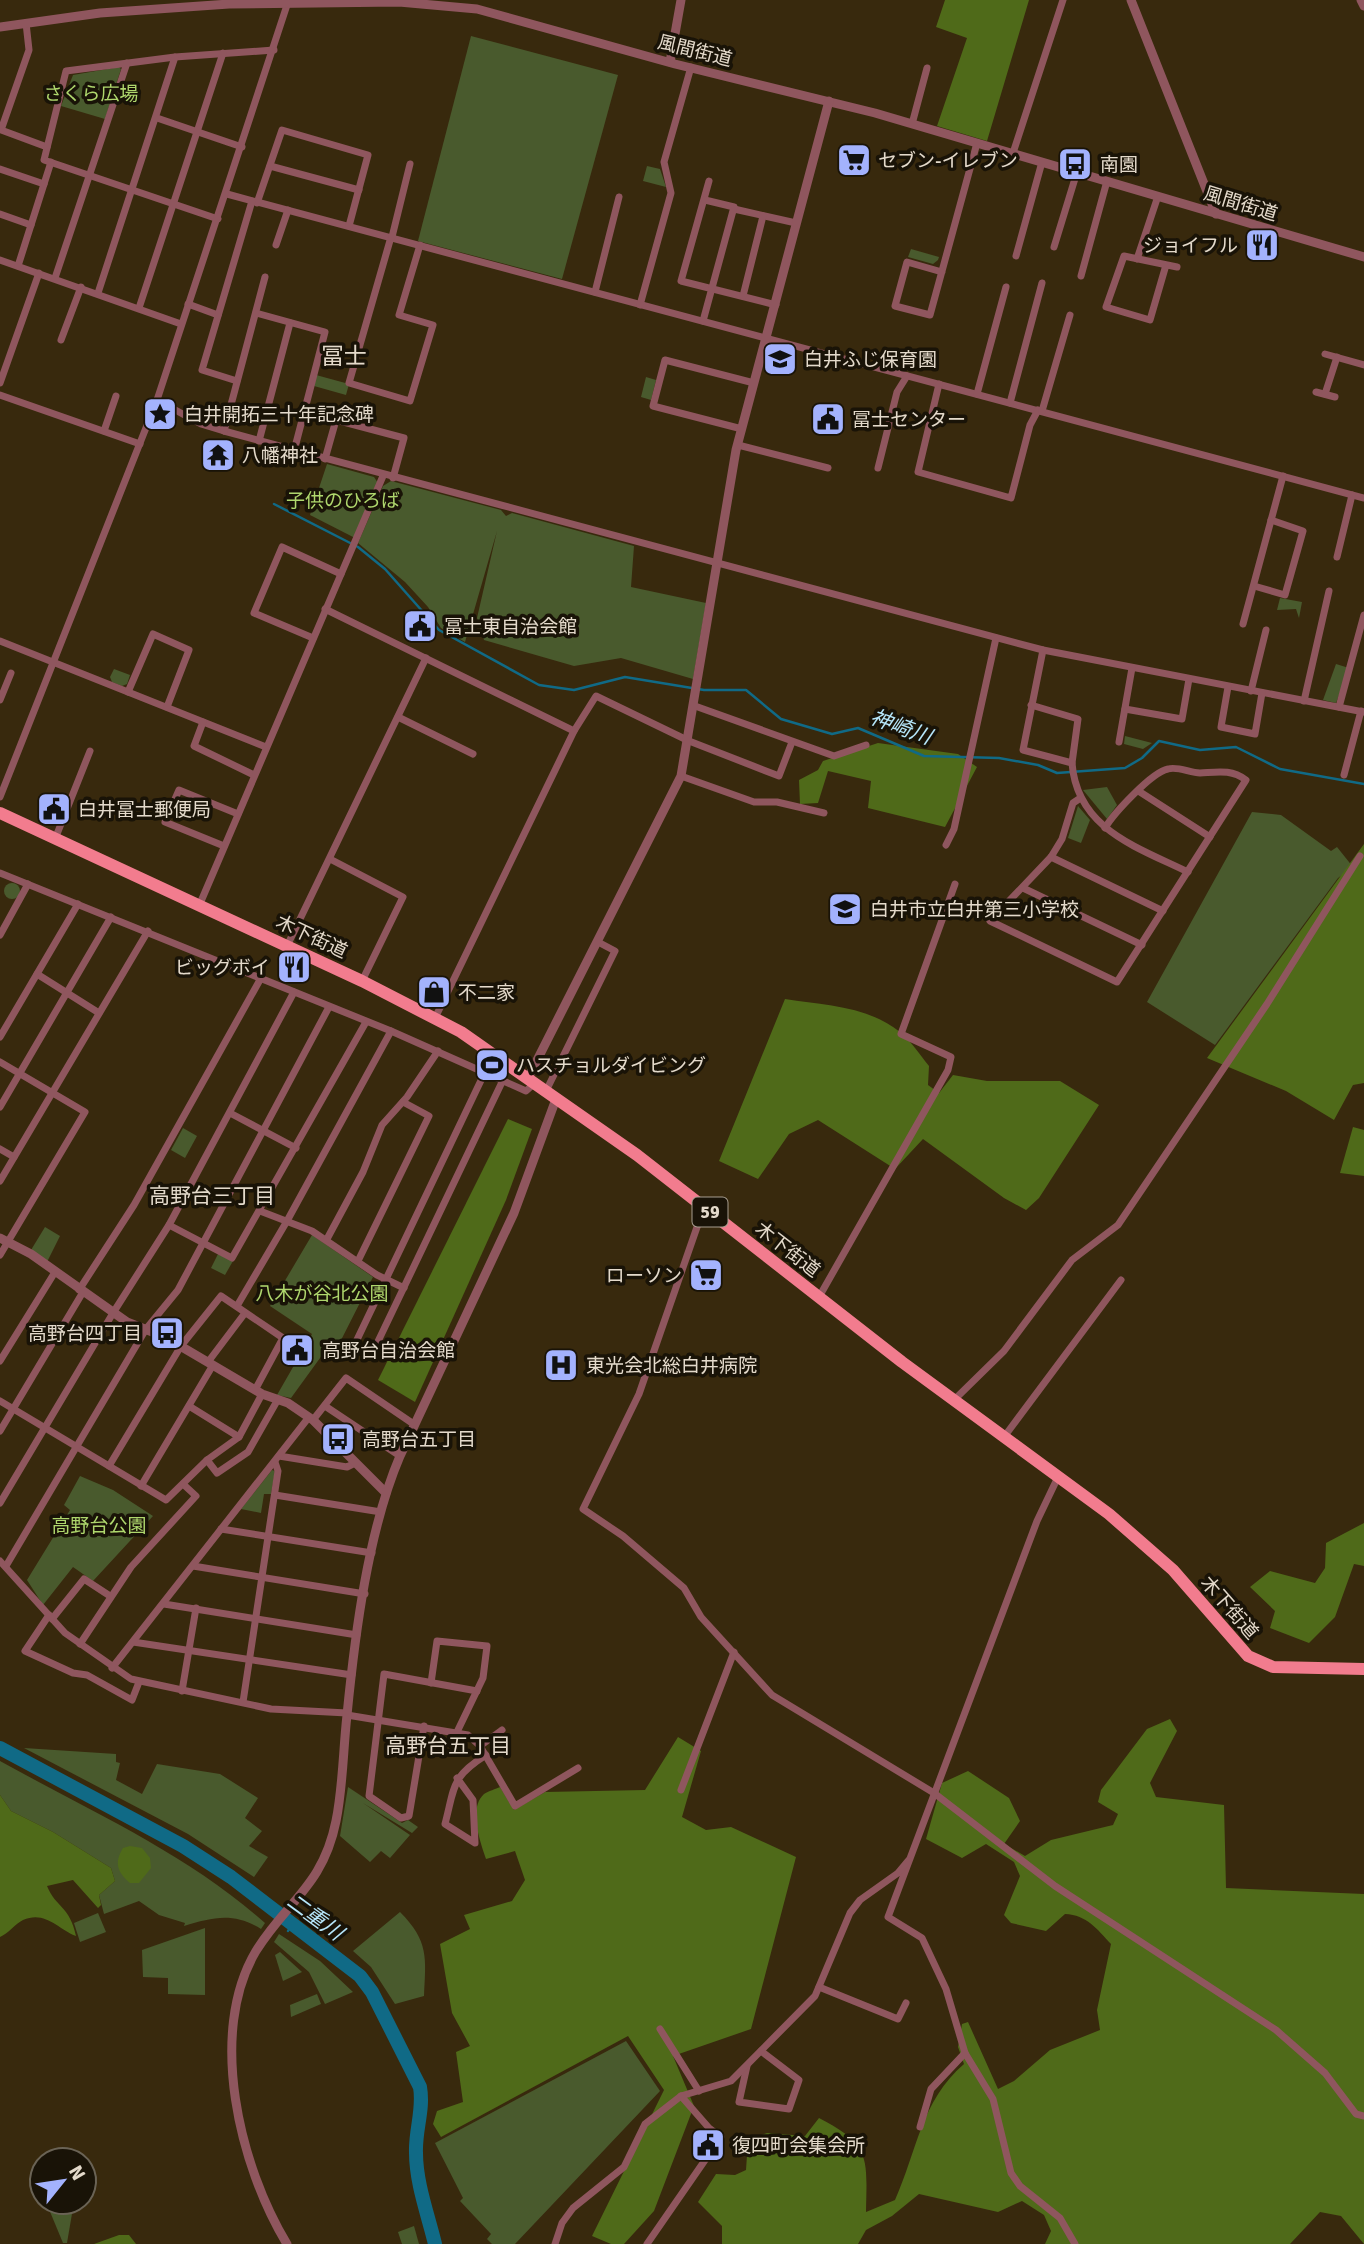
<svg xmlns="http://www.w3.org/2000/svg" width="1364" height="2244" font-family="Signika,'Noto Sans JP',sans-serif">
	<rect width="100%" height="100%" fill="#38290d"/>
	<!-- green -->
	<g fill="#495a2d">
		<path d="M471,36L618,75L562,279L418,241Z"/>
		<path d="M119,67L121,69L105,119L61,106L73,75Z"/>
		<path d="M647,166L660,169L666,187L643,181Z"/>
		<path d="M911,249L939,257L938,260L933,264L908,257Z"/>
		<path d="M316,375L349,384L346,395L314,386Z"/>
		<path d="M646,377L656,380L651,400L641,397Z"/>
		<path d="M327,464L374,477L378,483L355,538L310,515Z"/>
		<path d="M391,481L501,510L506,516L512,513L634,546L631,587L706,603L693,679L621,658L574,666L484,640L477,618L497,531L465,642L441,628L428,607L405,582L358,543L383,486Z"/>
		<path d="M1280,598L1302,602L1299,618L1296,609L1277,610Z"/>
		<path d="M1336,664L1349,668L1336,703L1323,700Z"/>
		<path d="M114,669L130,675L127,684L122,686L112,682L110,677Z"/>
		<path d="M1125,736L1152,743L1143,749L1124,744Z"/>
		<path d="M1107,787L1117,805L1107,819L1083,790Z"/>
		<path d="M1078,806L1090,820L1081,843L1068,838Z"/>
		<path d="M1252,812L1281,815L1331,851L1337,847L1353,867L1338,878L1215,1045L1147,1002Z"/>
		<circle cx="12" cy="891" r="8"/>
		<path d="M183,1128L197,1136L185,1158L171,1150Z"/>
		<path d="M45,1227L60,1236L47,1262L31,1250Z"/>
		<path d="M312,1235L373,1277L335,1352L328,1347L291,1398L277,1395L312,1334L270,1306Z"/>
		<path d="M218,1254L233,1261L225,1275L211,1268Z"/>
		<path d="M272,1470L275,1471L271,1494H264L261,1513L241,1509Z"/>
		<path d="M80,1476L113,1490L153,1516L93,1581L73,1567L43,1605L27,1580L70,1510L64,1505Z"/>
		<path d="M24,1748L116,1754V1762L120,1763L116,1780L142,1794L157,1764L220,1774L258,1798L245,1818L262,1831L249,1846L268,1857L254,1877L188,1834Z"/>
		<path d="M0,1761C90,1811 188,1854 265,1923L261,1929C234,1912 213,1917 184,1926L185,1923L159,1915L139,1901L104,1914L99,1895L115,1881L111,1868L53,1832L11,1811L0,1795Z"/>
		<path d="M348,1787L402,1823L408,1820L418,1827L412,1833L363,1803L410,1835L390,1858L381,1851L370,1862L340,1836Z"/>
		<path d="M400,1912C429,1941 426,1958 424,1996L395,2004L371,1967L353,1951Z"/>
		<path d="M98,1913L106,1932L80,1942L74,1923Z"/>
		<path d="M205,1928V1995L168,1994V1978L143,1977L142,1950Z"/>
		<path d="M279,1934L320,1961L353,1992L325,2004L309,1972L274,1942Z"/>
		<path d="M280,1952L302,1972L283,1981L275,1955Z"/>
		<path d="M317,1994L321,2004L291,2017L290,2005Z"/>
		<path d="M626,2041L660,2091L515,2244H492L487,2239L491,2234L460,2201L463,2198L435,2143Z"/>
		<path d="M46,2202H74L67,2243H63Z"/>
		<path d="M414,2226L419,2244H402L398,2232Z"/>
	</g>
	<!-- forest -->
	<g fill="#4f6a19">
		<path d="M945,0H1029L987,141L937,126L967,38L936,27Z"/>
		<path d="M878,743L958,754L977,767L945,827L868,808L871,781L828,771L818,803L800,804L799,780L818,770L823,761Z"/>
		<path d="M1364,844V1083L1353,1085L1334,1120L1286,1091L1207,1058Z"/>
		<path d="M785,999C824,1005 868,1006 900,1032C911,1041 920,1055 929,1066L928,1085L939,1093L953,1075L987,1081H1060L1099,1105L1039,1198L1026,1210L1004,1198L923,1139L895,1169L818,1120L789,1134L758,1179L719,1161Z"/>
		<path d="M508,1119L532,1129L506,1200L415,1402L378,1380Z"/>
		<path d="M1353,1127L1364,1130V1176L1340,1173Z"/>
		<path d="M1364,1523V1566L1354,1564L1335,1617L1309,1643L1270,1628L1275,1611L1250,1587L1270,1571L1315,1583L1325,1568L1326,1543Z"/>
		<path d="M1170,1719L1177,1731L1150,1783L1156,1797L1224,1805L1226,1888L1364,1894V2244L1341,2216L1320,2212L1290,2244H1045L1051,2231L1044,2215L1022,2201L998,2212L919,2194L892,2216L866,2230L858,2244H722V2226L698,2202L716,2174L735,2175L746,2170L748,2140L767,2133L805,2136L819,2118C871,2145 867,2157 866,2212L895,2200C917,2151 921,2101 964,2064L958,2047L962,2024L968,2022L998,2089L1014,2081L1050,2050L1100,2030L1097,2010L1111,1944C1097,1929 1087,1915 1065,1914L1046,1931L1011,1923L1004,1915L1020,1876L1014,1862L986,1844L962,1858L926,1839L942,1783L968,1771L1009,1798L1020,1821L1004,1844L1025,1856L1051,1840L1113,1825L1118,1814L1098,1802L1101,1790L1147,1729Z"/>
		<path d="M678,1737L701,1751L682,1817L706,1830L731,1827L796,1857L751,2029L673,2056L694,2106L654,2211L624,2244H611L592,2236L664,2090L628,2036L441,2137L433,2124L437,2111L463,2102L456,2052L470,2046L452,2013L440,1944L470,1929L464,1915L512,1901L525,1880L515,1851L486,1859C480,1841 468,1809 484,1794C488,1791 496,1789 500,1787L514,1810L545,1792L645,1790Z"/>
		<path d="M0,1795L11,1811L53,1832L111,1868L115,1881L99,1895L101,1905L98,1908L73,1880L47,1886C56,1908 70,1906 76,1936C58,1929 45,1910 23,1920C15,1924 9,1933 0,1937Z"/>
		<path d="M130,1846L142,1848L150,1858L151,1868L139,1883H130C117,1872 114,1863 123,1848Z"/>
		<path d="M119,2235H129L136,2244H94Z"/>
	</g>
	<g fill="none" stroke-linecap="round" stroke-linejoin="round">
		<!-- stream -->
		<g stroke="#106a86" stroke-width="2.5">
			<path d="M274,504L358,547L385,569L439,630L539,685L574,690L625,677L704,690H746L781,719L832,734L858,728L924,756L999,758L1038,765L1057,773L1125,768L1142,758L1159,741L1200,750L1236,747L1280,769L1364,784"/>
			<path d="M288,1931L292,1924"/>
		</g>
		<!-- river -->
		<path stroke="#106a86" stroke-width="14" d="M0,1748L183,1846L231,1877L360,1976L372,1992L420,2087C424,2110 415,2130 416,2153C416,2183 428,2215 435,2244"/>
		<!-- minor -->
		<g stroke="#8f565e" stroke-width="7">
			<path d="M26,23L29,50L1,130L47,147"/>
			<path d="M157,118L242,147"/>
			<path d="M912,124L927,68"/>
			<path d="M1013,153L1063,0"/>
			<path d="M270,166L359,190"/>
			<path d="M0,169L44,184"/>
			<path d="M709,181L681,281L776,305"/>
			<path d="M227,194L1364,498"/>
			<path d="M257,203L282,130L368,155L349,226"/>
			<path d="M734,209L796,223"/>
			<path d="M0,214L31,225"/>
			<path d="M218,219L44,160L66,71L175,57L274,50"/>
			<path d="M391,237L349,383L410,401L433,325L399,315L420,245"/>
			<path d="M392,237L410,164"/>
			<path d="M276,245L288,210"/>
			<path d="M1054,247L1077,172"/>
			<path d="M1016,256L1042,162"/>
			<path d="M1137,259L1158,196"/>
			<path d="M0,260L181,324"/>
			<path d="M1166,265L1150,320L1106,307L1124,256L1177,267"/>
			<path d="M18,266L51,162"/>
			<path d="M942,272L907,262L895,306L930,315L977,143"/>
			<path d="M1081,276L1107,181"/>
			<path d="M55,278L127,63"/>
			<path d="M595,292L619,197"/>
			<path d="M98,293L175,57"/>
			<path d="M743,296L763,216"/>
			<path d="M188,304L218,315"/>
			<path d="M640,305L671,193L664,162L691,67"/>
			<path d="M139,308L223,53"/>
			<path d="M256,313L325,332L294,451"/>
			<path d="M703,321L734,207L705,200"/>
			<path d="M61,340L81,287"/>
			<path d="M1325,354L1364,365"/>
			<path d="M237,381L202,370L252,201"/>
			<path d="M0,383L39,273"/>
			<path d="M939,384L918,472L1011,498L1030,425L1038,410"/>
			<path d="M1316,392L1335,397"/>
			<path d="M977,394L1006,287"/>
			<path d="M1325,394L1337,357"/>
			<path d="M0,395L140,444"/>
			<path d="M157,400L201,424L224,431L1043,650L1364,712"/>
			<path d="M1010,403L1042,283"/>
			<path d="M1042,411L1070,315"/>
			<path d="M742,429L653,406L665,360L754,383"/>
			<path d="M104,431L116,396"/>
			<path d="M224,431L265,277"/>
			<path d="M259,441L290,323"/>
			<path d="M738,445L828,468"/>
			<path d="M325,459L336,420L404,438L393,478"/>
			<path d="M878,468L897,392L907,376"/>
			<path d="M1337,557L1352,495"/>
			<path d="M1254,586L1285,595L1303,531L1271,520"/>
			<path d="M325,609L574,731L596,696L689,741L779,776L792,742"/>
			<path d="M1243,624L1283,476"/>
			<path d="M313,638L254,613L282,547L341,574"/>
			<path d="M0,641L266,747"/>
			<path d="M1043,650L1023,750L1072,763C1077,829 1137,847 1188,872"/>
			<path d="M1228,687L1221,727L1255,734L1262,693"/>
			<path d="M1251,691L1266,630"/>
			<path d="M128,692L153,634L189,650L167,707"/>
			<path d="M0,700L11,673"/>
			<path d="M1304,701L1329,591"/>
			<path d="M1031,705L1078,719L1072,763"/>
			<path d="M695,706L834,756L866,745"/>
			<path d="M1339,707L1364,615"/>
			<path d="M1125,709L1182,719L1189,679"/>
			<path d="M398,717L473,754"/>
			<path d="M203,722L194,746L254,775"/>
			<path d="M1119,742L1132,668"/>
			<path d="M1344,775L1361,711"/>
			<path d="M681,776L754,802H777L824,813"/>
			<path d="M1140,792L1210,837"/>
			<path d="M0,797L157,400L288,2"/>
			<path d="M1079,799L1073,803L1062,839L1051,857L990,921L1117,982L1246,780C1231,769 1218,772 1200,773C1190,773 1178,766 1168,769C1152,772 1114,813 1105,828"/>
			<path d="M55,839L90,751"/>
			<path d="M946,845L954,829L996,638"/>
			<path d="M224,846L165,822L179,790L238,814"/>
			<path d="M1051,857L1163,911"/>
			<path d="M330,859L403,897L362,981"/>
			<path d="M0,873L391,1031L526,1091L535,1083"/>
			<path d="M1023,888L1142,945"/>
			<path d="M199,906L383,476"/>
			<path d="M0,935L28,884"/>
			<path d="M287,946L426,658"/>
			<path d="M37,974L99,1013"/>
			<path d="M436,1016L574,731"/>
			<path d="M0,1037L78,904"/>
			<path d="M0,1062L85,1112L0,1255"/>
			<path d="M485,1072L354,1346L372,1354L503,1080"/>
			<path d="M546,1091L615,951L598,942"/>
			<path d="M0,1107L111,917"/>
			<path d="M230,1113L296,1148"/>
			<path d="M0,1149L14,1157"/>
			<path d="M0,1181L148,931"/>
			<path d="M704,1207L639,1394L583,1509L623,1536L684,1588L701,1617L772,1695L934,1793L1055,1886L1276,2030L1325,2073L1356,2114L1364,2116"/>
			<path d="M260,1211L312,1231L377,1275L404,1288"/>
			<path d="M169,1225L232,1258L366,1022"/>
			<path d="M327,1239L363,1172L382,1125L407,1097L438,1051"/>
			<path d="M358,1261L429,1116L403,1102"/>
			<path d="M79,1290L134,1205L261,978"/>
			<path d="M819,1297L948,1070L951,1057L901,1034L955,884"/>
			<path d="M237,1306L287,1221L391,1031"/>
			<path d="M0,1361L55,1272"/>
			<path d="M208,1362L245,1313"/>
			<path d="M0,1401L166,1500L207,1460L239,1437L262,1394"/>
			<path d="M953,1401L1004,1351L1072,1260L1118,1225L1267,1004L1360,856"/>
			<path d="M189,1406L239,1437"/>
			<path d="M325,1406L400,1456"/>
			<path d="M313,1420L346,1378L415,1425"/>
			<path d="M0,1431L83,1292"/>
			<path d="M1004,1437L1121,1280"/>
			<path d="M279,1456L347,1467L355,1463"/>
			<path d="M207,1460L217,1473L248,1452L277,1401"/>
			<path d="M109,1466L181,1346L221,1296L283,1338L255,1390"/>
			<path d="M1058,1477L1037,1521L888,1917L922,1938L946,1989L965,2053L993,2099L1011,2173L1020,2186L1060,2218L1075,2244"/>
			<path d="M141,1486L213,1365"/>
			<path d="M275,1495L381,1512"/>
			<path d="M0,1503L113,1313L169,1225L294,992"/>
			<path d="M221,1529L372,1553"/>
			<path d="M0,1561L65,1633L131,1679L271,1709L347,1713"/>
			<path d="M6,1566L146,1329L178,1290L329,1007"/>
			<path d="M193,1566L365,1594"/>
			<path d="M164,1604L357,1635"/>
			<path d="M49,1615L25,1651L73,1673L87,1675L132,1700L139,1682"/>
			<path d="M52,1619L84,1579L110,1596"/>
			<path d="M133,1642L352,1675"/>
			<path d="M80,1644L131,1567L196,1496L183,1484"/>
			<path d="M112,1668L309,1417"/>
			<path d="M431,1683L437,1641L487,1646L483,1678L457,1732"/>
			<path d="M182,1691L196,1608"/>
			<path d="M243,1702L278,1471L275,1462"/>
			<path d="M347,1715L468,1735L480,1746L515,1806L578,1768"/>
			<path d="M424,1726L409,1816L401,1818L369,1796L384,1674L477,1691"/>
			<path d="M480,1746L502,1730"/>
			<path d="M457,1778L473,1800L475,1843L445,1824C455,1786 451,1777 486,1755"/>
			<path d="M681,1790L734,1652"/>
			<path d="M819,1987L898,2019L906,2003"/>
			<path d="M660,2029L699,2091"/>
			<path d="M747,2066L739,2102L789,2109L799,2080L761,2051"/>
			<path d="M920,2127L931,2089L965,2053"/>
			<path d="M555,2244L562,2223L573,2208L624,2167L645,2124L681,2096L731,2081L815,1996L850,1913L860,1900L898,1873L908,1861"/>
			<path d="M647,2244L721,2137L709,2128L681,2096"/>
		</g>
		<!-- tertiary -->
		<g stroke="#8f565e" stroke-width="9">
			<path d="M1131,0L1216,214"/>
			<path d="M1361,0L1364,6"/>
			<path d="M0,27L100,13L229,4L399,2L477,9L675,64L875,113L1364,257"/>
			<path d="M670,62L681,0"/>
			<path d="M528,1078L681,776L736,450L829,101"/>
			<path d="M0,1238L31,1254L127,1322L165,1337L262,1394L288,1403L313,1420L386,1493"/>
			<path d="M287,2244C240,2167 207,2033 256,1951C287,1901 323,1886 336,1821C343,1787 343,1751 347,1715C355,1634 368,1531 400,1456L514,1213L556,1099"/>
		</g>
		<!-- primary -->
		<path stroke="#f27c8e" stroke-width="12" d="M0,813L362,981L461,1032L637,1155L902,1362L1109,1514L1173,1570L1248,1656L1273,1667L1364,1669"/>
	</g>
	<!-- icons -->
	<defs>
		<g id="supermarket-square" transform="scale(1.75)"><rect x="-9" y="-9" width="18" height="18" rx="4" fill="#a3b2fd" stroke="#191307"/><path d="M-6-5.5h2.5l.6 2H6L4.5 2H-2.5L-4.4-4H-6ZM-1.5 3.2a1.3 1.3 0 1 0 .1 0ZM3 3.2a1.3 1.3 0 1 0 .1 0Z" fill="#111"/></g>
		<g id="bus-square" transform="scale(1.75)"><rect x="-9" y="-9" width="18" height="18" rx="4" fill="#a3b2fd" stroke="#191307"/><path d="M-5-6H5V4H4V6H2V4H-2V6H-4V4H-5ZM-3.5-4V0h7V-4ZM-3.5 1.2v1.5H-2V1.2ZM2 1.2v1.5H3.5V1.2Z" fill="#111"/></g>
		<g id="restaurant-square" transform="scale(1.75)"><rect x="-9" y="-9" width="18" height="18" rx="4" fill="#a3b2fd" stroke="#191307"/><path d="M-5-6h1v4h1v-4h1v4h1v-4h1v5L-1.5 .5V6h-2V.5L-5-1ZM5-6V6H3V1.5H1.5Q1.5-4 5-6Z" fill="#111"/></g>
		<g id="school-square" transform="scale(1.75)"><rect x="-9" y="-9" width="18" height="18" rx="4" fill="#a3b2fd" stroke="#191307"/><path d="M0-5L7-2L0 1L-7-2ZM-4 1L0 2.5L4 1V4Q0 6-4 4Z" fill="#111"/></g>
		<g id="sight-square" transform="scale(1.75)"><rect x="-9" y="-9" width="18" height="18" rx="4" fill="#a3b2fd" stroke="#191307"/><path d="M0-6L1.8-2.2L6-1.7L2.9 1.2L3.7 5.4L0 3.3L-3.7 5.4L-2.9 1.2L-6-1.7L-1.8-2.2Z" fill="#111"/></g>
		<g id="civic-square" transform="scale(1.75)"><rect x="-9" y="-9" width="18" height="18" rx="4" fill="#a3b2fd" stroke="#191307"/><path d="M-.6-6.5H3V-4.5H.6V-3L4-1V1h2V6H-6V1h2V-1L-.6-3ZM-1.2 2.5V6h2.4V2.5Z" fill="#111"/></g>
		<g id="temple-square" transform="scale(1.75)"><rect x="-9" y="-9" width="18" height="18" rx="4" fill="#a3b2fd" stroke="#191307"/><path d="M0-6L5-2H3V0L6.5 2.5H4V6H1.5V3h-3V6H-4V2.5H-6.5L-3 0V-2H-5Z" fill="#111"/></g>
		<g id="shop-square" transform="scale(1.75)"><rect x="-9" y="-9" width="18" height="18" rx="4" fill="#a3b2fd" stroke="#191307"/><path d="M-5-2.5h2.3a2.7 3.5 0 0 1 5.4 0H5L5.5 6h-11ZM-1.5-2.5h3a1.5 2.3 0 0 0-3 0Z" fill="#111"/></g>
		<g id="stadium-square" transform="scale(1.75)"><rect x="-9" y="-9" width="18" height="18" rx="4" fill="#a3b2fd" stroke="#191307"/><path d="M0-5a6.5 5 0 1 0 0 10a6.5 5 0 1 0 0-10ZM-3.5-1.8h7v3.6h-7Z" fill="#111"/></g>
		<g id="hospital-square" transform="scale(1.75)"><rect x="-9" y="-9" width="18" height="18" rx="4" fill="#a3b2fd" stroke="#191307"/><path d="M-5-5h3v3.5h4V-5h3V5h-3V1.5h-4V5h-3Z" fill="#111"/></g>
	</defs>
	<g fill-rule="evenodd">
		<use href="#supermarket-square" x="854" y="160"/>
		<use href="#bus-square" x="1075" y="164"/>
		<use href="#restaurant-square" x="1262" y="245"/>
		<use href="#school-square" x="780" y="359"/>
		<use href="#sight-square" x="160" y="414"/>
		<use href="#civic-square" x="828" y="419"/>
		<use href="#temple-square" x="218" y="455"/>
		<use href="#civic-square" x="420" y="626"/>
		<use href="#civic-square" x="54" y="809"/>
		<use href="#school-square" x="845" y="909"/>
		<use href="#restaurant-square" x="294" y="967"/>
		<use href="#shop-square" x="434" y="992"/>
		<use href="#stadium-square" x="492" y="1065"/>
		<use href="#supermarket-square" x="706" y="1275"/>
		<use href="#bus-square" x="167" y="1333"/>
		<use href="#civic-square" x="297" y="1350"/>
		<use href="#hospital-square" x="561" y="1365"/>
		<use href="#bus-square" x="338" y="1439"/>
		<use href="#civic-square" x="708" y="2145"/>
	</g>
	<g text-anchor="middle" stroke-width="7" stroke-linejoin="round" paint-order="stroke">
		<!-- shield labels -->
		<rect fill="#191307" stroke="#a79e90" stroke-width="2" x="692.5" y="1197.5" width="35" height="29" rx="5"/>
		<g font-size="18" font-weight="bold" fill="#e4dacb">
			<text x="710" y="1218">59</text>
		</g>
		<!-- street labels -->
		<g font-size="19" fill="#e4dacb" stroke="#191307">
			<text transform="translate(695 50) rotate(14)" y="7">風間街道</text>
			<text transform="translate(1241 203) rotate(17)" y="7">風間街道</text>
			<text transform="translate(312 936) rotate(25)" y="7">木下街道</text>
			<text transform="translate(788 1249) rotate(38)" y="7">木下街道</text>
			<text transform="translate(1230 1607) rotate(49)" y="7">木下街道</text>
		</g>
		<!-- park labels -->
		<g font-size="19" fill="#afd76d" stroke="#191307">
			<text x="91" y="100">さくら広場</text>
			<text x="343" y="507">子供のひろば</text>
			<text x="322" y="1300">八木が谷北公園</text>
			<text x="99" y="1532">高野台公園</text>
		</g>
		<!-- poi labels -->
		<g font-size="19" fill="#e4dacb" stroke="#191307" text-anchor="start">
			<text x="878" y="167">セブン-イレブン</text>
			<text x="1100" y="171">南園</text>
			<text x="1238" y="252" text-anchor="end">ジョイフル</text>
			<text x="804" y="366">白井ふじ保育園</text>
			<text x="184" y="421">白井開拓三十年記念碑</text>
			<text x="852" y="426">冨士センター</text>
			<text x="242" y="462">八幡神社</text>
			<text x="444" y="633">冨士東自治会館</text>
			<text x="78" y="816">白井冨士郵便局</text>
			<text x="870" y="916">白井市立白井第三小学校</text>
			<text x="270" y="974" text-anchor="end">ビッグボイ</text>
			<text x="458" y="999">不二家</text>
			<text x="516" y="1072">ハスチョルダイビング</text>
			<text x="682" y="1282" text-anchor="end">ローソン</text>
			<text x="142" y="1340" text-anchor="end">高野台四丁目</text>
			<text x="322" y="1357">高野台自治会館</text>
			<text x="586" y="1372">東光会北総白井病院</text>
			<text x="362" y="1446">高野台五丁目</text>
			<text x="732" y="2152">復四町会集会所</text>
		</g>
		<!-- water labels -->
		<g font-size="21" font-style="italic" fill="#b6e6fa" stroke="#191307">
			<text transform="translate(901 727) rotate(20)" y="7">神崎川</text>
			<text transform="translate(315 1917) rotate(36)" y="7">二重川</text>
		</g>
		<!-- neighbourhood labels -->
		<g font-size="21" fill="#e4dacb" stroke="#191307">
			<text x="212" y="1203">高野台三丁目</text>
			<text x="448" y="1753">高野台五丁目</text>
		</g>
		<!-- quarter labels -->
		<g font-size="23" fill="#e4dacb" stroke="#191307">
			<text x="344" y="364">冨士</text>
		</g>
	</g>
	<!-- north arrow -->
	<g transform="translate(63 2181) rotate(60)"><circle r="33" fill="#191307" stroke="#6a6355" stroke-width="2"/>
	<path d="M0-5L12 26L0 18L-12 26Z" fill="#a3b2fd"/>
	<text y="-10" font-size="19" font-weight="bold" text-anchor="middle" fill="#e4dacb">N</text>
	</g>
</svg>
